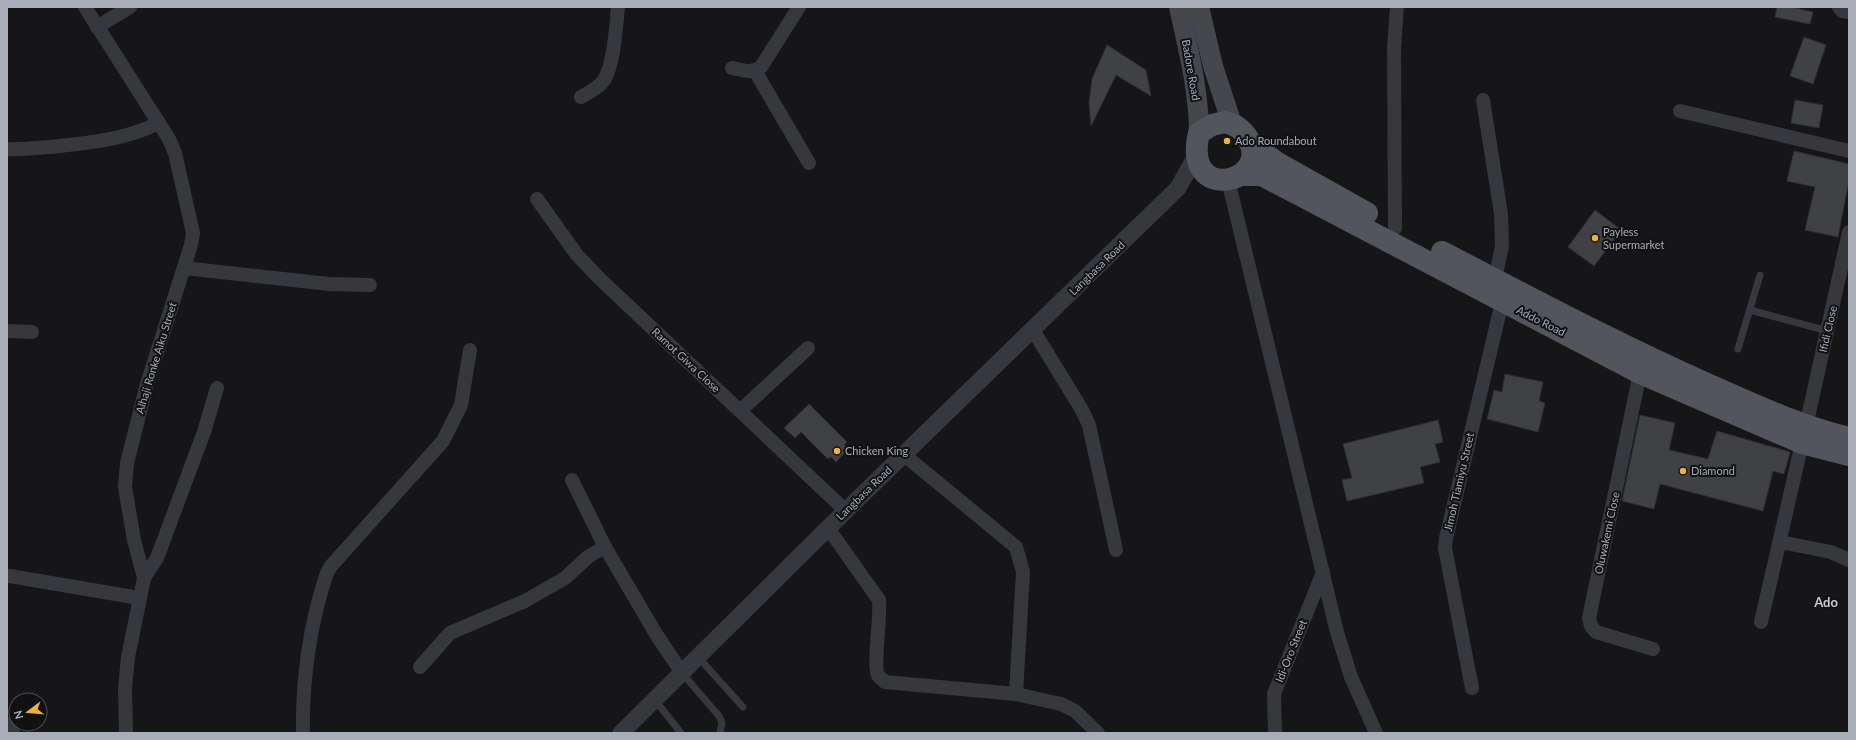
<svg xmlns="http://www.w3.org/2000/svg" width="1856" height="740" font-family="Lato,sans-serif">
	<rect width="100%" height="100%" fill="#161618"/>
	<!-- building -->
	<g fill="#404145" stroke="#303034">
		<path d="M1777,7H1791L1813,12L1810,24L1775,17Z"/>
		<path d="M1804,37L1826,45L1813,84L1790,76Z"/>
		<path d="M1107,45L1146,70L1151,96L1116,75L1091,126L1089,103L1092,79Z"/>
		<path d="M1795,100L1823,105L1819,128L1791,123Z"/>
		<path d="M1794,151L1849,164V180L1838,237L1805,230L1815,187L1787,181Z"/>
		<path d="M1595,210L1621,230L1594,266L1568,247Z"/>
		<path d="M1505,374L1543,382L1539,401L1545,403L1538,432L1487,419L1494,390L1502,392Z"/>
		<path d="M809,404L847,442L844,445L848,449L836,462L831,457L828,459L801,432L795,438L784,428Z"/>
		<path d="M1640,415L1675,423L1669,450L1708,459L1717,431L1790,452L1784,474L1773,471L1763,511L1660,484L1654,509L1622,501Z"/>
		<path d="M1438,420L1443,442L1435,444L1440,462L1420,467L1424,483L1347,501L1342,480L1352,478L1343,444Z"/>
	</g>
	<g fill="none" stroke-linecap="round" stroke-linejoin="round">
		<!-- service -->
		<g stroke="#37383d" stroke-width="7">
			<path d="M1750,310L1828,331"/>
			<path d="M1738,349L1760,275"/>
			<path d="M698,657L743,707"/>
			<path d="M682,673L719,716L722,723L720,733"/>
			<path d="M655,700L681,733"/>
		</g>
		<!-- minor -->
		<g stroke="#37383d" stroke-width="14">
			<path d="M85,7L169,139L175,153L193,233L191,245L147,384L127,463L125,487L134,540L144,578L128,657L125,688L126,733"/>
			<path d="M1839,7L1842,11L1849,12"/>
			<path d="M97,27L130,7"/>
			<path d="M732,68C743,70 752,74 761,67L799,7"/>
			<path d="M755,71L809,163"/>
			<path d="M581,97C589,92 599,88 604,80C614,64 616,27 618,7"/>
			<path d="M1483,100L1501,214L1502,246L1495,279"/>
			<path d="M1680,111L1849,151"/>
			<path d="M7,149C21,150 36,148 50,147C89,143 124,140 159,123"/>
			<path d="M1228,180L1337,632L1351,677L1376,733"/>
			<path d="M537,199L577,255L600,279L846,511"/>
			<path d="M1395,228L1394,48L1397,7"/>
			<path d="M184,268L329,284L370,285"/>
			<path d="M1033,330L1082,410L1089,425L1116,550"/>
			<path d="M7,331L32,332"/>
			<path d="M1640,373L1589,618L1591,626L1596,632L1653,649"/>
			<path d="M740,411L808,348"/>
			<path d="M1806,426L1849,232"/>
			<path d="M903,454L1016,547L1023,572L1016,694"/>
			<path d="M572,480L605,547L656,634L682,673"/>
			<path d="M828,528L879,600C881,616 873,666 878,675C879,677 883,680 885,682L1016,694L1061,704L1075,711L1098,733"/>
			<path d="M1780,542L1831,552L1849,560"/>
			<path d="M10,576L139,598"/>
			<path d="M144,578L157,558L204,432L217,388"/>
			<path d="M1761,622L1802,443"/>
			<path d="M420,667L450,633L525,601L565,578L589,556L605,547"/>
			<path d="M1472,688L1445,548L1446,538L1502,302"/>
			<path d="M7,724L13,733"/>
			<path d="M303,733C302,681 310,622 327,573L331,566L443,441L461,405L470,350"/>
			<path d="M1275,733L1274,694L1323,572"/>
		</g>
		<!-- tertiary -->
		<path stroke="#37383d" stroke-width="17" d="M621,733L828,528L1178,188L1196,156"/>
		<!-- secondary -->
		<g stroke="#45474d" stroke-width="20">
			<path d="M1179,7C1188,49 1199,90 1199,133"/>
			<path d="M1199,7L1213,66L1232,124"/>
		</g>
		<!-- primary -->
		<g stroke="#53555c" stroke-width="22">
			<path d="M1225,122C1237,125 1243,130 1249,140C1271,183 1182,205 1199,133L1212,125Z"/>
			<path d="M1250,143L1276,162L1367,213"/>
			<path d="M1240,175H1262L1273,181L1640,373L1802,443L1849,455"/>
			<path d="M1442,252C1529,297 1615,343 1705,383C1752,404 1799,426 1849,438"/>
		</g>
	</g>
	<!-- markers -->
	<g fill="#f2b134" stroke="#111113" stroke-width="1.5">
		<circle cx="1227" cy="141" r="4"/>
		<circle cx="1595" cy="238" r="4"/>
		<circle cx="837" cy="451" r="4"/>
		<circle cx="1683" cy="471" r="4"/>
	</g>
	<g text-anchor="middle" stroke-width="4" stroke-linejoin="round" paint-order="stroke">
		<!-- street labels -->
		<g font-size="11" fill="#a8adb8" stroke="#111113">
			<text transform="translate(1191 70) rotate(80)" y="4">Badore Road</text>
			<text transform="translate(1097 268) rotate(-44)" y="4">Langbasa Road</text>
			<text transform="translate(1541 321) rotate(27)" y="4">Addo Road</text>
			<text transform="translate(1828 329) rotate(-77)" y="4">Ifidi Close</text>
			<text transform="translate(156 358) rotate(-73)" y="4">Alhaji Ronke Aiku Street</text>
			<text transform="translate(686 360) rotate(43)" y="4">Ramot Giwa Close</text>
			<text transform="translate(1459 482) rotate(-77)" y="4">Jimoh Tiamiyu Street</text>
			<text transform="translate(864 493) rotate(-44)" y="4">Langbasa Road</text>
			<text transform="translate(1607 533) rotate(-78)" y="4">Oluwakemi Close</text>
			<text transform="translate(1291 651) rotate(-68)" y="4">Idi-Oro Street</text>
		</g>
		<!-- poi labels -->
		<g font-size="11" fill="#a8adb8" stroke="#111113" text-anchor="start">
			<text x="1235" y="145">Ado Roundabout</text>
			<text x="1603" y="236">Payless<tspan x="1603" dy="13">Supermarket</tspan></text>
			<text x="845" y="455">Chicken King</text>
			<text x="1691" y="475">Diamond</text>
		</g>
		<!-- quarter labels -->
		<g font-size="13" font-weight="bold" fill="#c9ccd4" stroke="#111113">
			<text x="1826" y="607">Ado</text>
		</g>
	</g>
	<!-- border -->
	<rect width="1856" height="740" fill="none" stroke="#a8adb8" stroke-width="16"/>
	<!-- north arrow -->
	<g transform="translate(28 712) rotate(254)"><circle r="19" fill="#111113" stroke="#4d4f55"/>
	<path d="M0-3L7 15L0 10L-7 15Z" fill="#f2b134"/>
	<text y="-6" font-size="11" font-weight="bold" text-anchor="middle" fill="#a8adb8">N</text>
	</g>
</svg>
